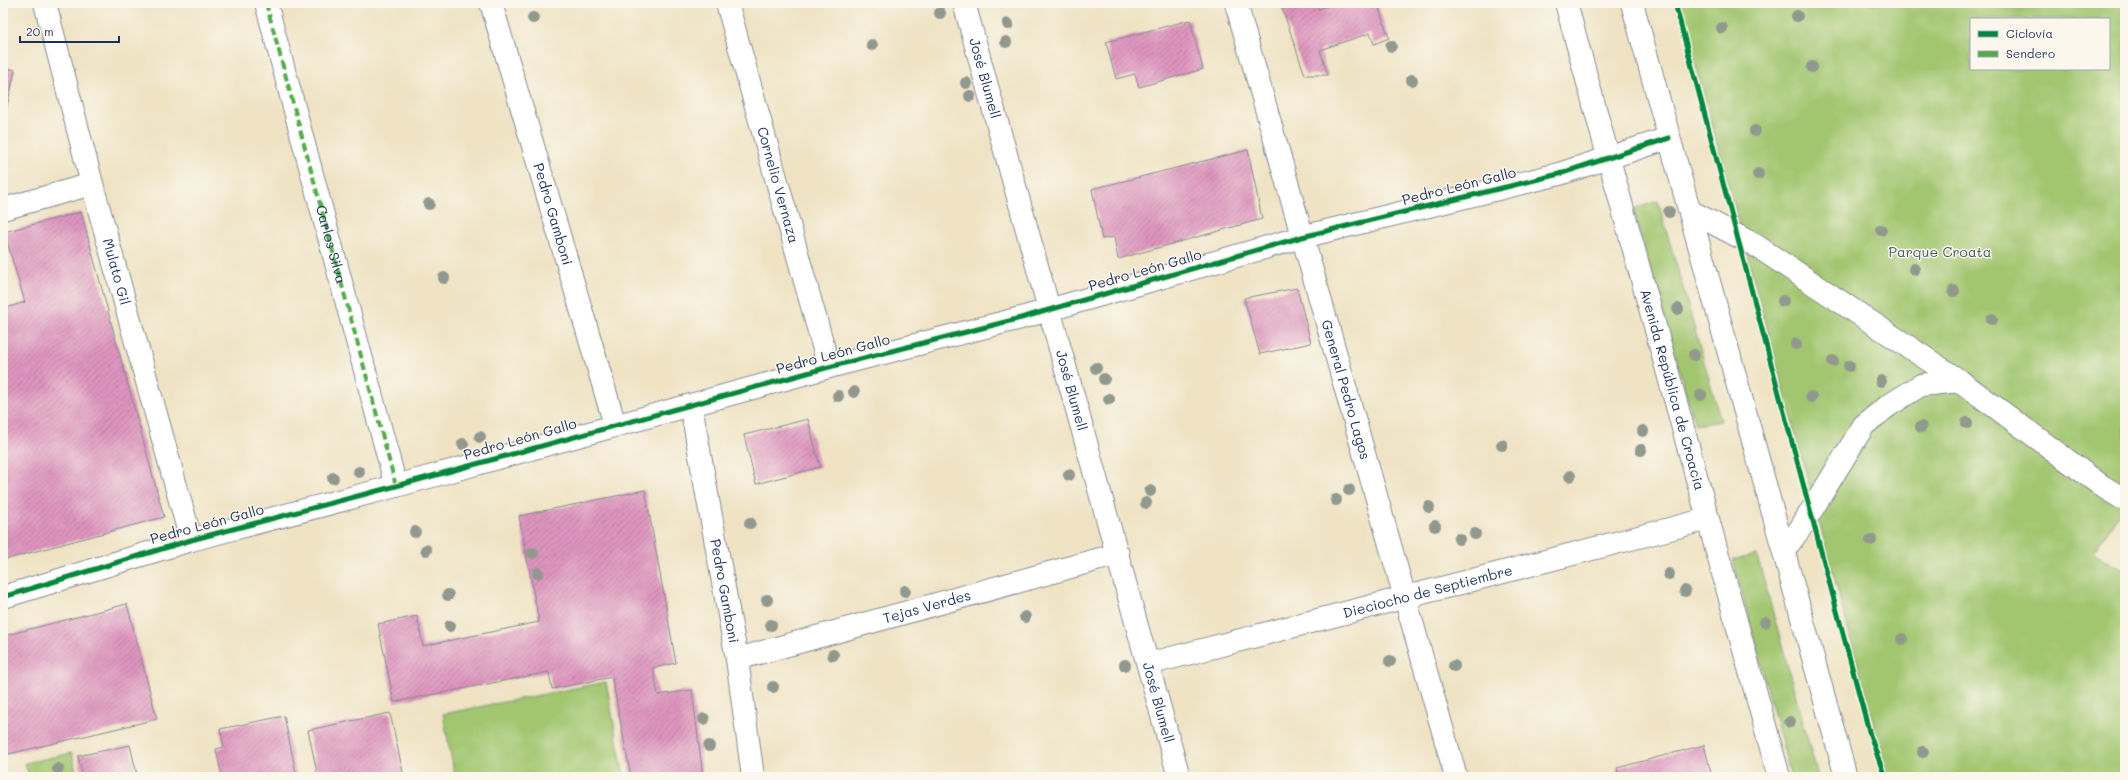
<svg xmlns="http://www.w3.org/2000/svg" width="2128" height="780" font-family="Mali,sans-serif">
	<defs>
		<pattern id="building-hatch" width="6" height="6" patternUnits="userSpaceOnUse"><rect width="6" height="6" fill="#de94be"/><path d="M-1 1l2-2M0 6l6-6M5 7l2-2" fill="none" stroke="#b3799e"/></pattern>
	</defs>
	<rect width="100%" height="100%" fill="#fbf7ec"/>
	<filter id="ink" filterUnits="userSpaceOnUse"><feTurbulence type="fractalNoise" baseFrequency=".025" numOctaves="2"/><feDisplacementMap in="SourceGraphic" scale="8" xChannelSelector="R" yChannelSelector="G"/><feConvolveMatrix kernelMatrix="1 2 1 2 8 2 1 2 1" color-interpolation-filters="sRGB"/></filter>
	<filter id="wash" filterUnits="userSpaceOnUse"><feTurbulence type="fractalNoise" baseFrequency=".012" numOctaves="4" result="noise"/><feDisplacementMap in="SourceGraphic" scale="16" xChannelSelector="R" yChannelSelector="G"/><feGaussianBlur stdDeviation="0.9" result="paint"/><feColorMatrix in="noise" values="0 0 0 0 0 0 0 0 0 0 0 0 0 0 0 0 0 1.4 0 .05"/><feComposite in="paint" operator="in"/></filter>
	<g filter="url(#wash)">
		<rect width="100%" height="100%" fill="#efe3c4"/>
		<!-- green -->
		<g fill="#a2c66f" stroke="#5e7a66" fill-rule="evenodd">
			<path d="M1679,3H2125V505L2093,553L2125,571V777H1888ZM1971,19H2109V69H1971Z"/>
			<path d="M1658,201L1721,421L1695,425L1633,209Z"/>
			<path d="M1757,555L1818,777H1791L1733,560Z"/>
			<path d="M606,682L624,777H455L443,714Z"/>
			<path d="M72,753L77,777H29L25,763Z"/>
		</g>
		<g id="blocks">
			<!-- building -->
			<g fill="url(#building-hatch)">
				<path d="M1297,3H1316L1318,9L1336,3H1377L1389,38L1374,44L1370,33L1320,50L1328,75H1305L1282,8Z"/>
				<path d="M1190,20L1203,69L1139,87L1135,74L1116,79L1106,42Z"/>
				<path d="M3,67L15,70L6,111L3,110Z"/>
				<path d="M1248,150L1262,219L1118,259L1114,237L1102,239L1092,189Z"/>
				<path d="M81,212L164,517L3,560V309L25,302L4,232Z"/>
				<path d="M1297,288L1311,343L1260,354L1244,298Z"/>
				<path d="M808,419L820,467L756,484L744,435Z"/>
				<path d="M645,490L676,663L653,668L658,695L692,690L703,777H631L612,677L552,689L549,672L394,702L378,624L417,616L423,646L539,622L519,516Z"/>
				<path d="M127,604L157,719L4,755L3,636Z"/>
				<path d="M390,713L404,777H318L308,730Z"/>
				<path d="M284,716L297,777H222L216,749L224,747L220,729Z"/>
				<path d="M130,745L137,775L145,773L146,777H83L78,756Z"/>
				<path d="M1704,745L1712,777H1619L1617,768Z"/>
			</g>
		</g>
	</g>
	<g filter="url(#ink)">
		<use href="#blocks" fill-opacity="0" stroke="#858991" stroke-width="1"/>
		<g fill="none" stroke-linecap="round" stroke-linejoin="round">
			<!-- minor casing -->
			<g stroke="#858991" stroke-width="24">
				<g id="minor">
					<path id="s1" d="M45,3L92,184L191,540"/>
					<path id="s2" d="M266,3L396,486"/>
					<path id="s3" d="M491,3L615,425"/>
					<path id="s4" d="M727,3L829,367"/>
					<path id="s5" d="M964,3L1179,777"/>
					<path id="s6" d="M1236,3L1456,777"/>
					<path d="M3,209L92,184"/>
					<path d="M1690,211L1755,245L1960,381L2102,486L2125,500"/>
					<path id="s7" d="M691,406L737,659L753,777"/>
					<path d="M1784,550L1800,529L1864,425L1888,406L1921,385L1960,381"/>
					<path d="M3,597L191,540L396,486L829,367L1021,318L1302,237L1559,174L1669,138"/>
					<path id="s8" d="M737,659L1118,554"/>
					<path id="s9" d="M1148,664L1708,519"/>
				</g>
			</g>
			<!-- highway casing -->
			<g stroke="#858991" stroke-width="24">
				<g id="highway">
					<path id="s10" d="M1566,3L1779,777"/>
					<path d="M1632,3L1846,777"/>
				</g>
			</g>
			<!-- minor -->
			<use href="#minor" stroke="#fff" stroke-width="22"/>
			<!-- highway -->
			<use href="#highway" stroke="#fff" stroke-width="22"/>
			<!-- quiet -->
			<path stroke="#52ab49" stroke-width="4" stroke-dasharray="8 4" stroke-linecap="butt" d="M266,3L396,486"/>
			<!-- cycleway casing -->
			<g stroke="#fbf7ec" stroke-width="8">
				<g id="cycleway">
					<path d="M1675,3L1870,735L1885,777"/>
					<path d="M3,597L191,540L396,486L829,367L1021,318L1302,237L1559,174L1669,138"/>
				</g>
			</g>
			<!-- cycleway -->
			<use href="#cycleway" stroke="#00873e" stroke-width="5"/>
		</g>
		<!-- trees -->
		<g fill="#91998f">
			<circle cx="940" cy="13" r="6"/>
			<circle cx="1797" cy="16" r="6"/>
			<circle cx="533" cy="18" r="6"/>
			<circle cx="1008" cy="24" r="6"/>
			<circle cx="1722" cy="28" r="6"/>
			<circle cx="1006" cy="42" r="6"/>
			<circle cx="872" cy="45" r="6"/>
			<circle cx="1391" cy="46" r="6"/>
			<circle cx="1812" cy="67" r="6"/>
			<circle cx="1412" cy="80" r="6"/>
			<circle cx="966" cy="83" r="6"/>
			<circle cx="970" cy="96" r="6"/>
			<circle cx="1755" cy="131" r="6"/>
			<circle cx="1758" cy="174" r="6"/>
			<circle cx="429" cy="204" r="6"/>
			<circle cx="1669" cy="212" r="6"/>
			<circle cx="1881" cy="230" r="6"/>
			<circle cx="1914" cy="269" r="6"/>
			<circle cx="444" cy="278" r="6"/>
			<circle cx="1954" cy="291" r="6"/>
			<circle cx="1783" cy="301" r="6"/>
			<circle cx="1678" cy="309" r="6"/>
			<circle cx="1992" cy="319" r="6"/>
			<circle cx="1796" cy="344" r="6"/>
			<circle cx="1694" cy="355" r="6"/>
			<circle cx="1833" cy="361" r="6"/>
			<circle cx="1849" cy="366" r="6"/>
			<circle cx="1096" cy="368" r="6"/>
			<circle cx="1104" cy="379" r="6"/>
			<circle cx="1881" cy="381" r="6"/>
			<circle cx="854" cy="392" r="6"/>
			<circle cx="1701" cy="395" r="6"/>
			<circle cx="838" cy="396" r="6"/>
			<circle cx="1811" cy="397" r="6"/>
			<circle cx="1109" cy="399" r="6"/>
			<circle cx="1967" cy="423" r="6"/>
			<circle cx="1921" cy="427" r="6"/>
			<circle cx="1643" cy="431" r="6"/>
			<circle cx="480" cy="437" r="6"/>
			<circle cx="463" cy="444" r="6"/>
			<circle cx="1502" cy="445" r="6"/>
			<circle cx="1641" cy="450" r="6"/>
			<circle cx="359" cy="472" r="6"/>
			<circle cx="1069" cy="475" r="6"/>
			<circle cx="1570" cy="476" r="6"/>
			<circle cx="333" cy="478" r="6"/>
			<circle cx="1349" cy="490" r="6"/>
			<circle cx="1150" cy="491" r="6"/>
			<circle cx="1336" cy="500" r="6"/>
			<circle cx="1146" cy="503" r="6"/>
			<circle cx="1429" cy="507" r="6"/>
			<circle cx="750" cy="523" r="6"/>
			<circle cx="1435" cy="526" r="6"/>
			<circle cx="415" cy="532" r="6"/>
			<circle cx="1475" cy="534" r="6"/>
			<circle cx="1459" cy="539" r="6"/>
			<circle cx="1871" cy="540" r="6"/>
			<circle cx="426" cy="550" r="6"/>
			<circle cx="533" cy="553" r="6"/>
			<circle cx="538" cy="573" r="6"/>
			<circle cx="1669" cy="574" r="6"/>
			<circle cx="905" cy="591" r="6"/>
			<circle cx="1685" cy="591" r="6"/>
			<circle cx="448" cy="595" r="6"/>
			<circle cx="767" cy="600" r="6"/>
			<circle cx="1025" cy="617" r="6"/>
			<circle cx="1765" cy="622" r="6"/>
			<circle cx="771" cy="625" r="6"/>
			<circle cx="450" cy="626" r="6"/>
			<circle cx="1902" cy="639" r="6"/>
			<circle cx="833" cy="655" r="6"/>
			<circle cx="1390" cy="661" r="6"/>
			<circle cx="1125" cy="665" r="6"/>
			<circle cx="1454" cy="666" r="6"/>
			<circle cx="773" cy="687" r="6"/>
			<circle cx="704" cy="719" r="6"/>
			<circle cx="1790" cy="722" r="6"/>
			<circle cx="709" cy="746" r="6"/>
			<circle cx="1923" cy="752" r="6"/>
			<circle cx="58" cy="769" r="6"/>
		</g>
	</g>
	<g text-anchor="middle" stroke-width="3" stroke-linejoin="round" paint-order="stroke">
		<!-- street labels -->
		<g font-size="14" fill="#1b2f5e" stroke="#fbf7ec">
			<text dy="5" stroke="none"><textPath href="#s5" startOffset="78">José Blumell</textPath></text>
			<text dy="5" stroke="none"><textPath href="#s4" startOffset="189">Cornelio Vernaza</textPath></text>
			<text transform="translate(1459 186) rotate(-14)" y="5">Pedro León Gallo</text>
			<text dy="5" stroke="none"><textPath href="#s3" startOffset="220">Pedro Gamboni</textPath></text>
			<text dy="5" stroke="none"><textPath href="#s2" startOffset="250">Carlos Silva</textPath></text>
			<text transform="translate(1145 270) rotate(-16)" y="5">Pedro León Gallo</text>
			<text dy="5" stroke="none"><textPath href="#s1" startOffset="278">Mulato Gil</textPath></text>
			<text transform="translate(833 354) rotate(-15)" y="5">Pedro León Gallo</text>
			<text dy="5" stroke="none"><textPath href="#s5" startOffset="402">José Blumell</textPath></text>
			<text dy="5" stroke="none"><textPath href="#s6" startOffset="402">General Pedro Lagos</textPath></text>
			<text dy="5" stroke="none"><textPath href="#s10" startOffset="401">Avenida República de Croacia</textPath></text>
			<text transform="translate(520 439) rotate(-16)" y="5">Pedro León Gallo</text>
			<text transform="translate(207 524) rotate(-15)" y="5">Pedro León Gallo</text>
			<text dy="5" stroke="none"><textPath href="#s7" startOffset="188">Pedro Gamboni</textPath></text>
			<text dy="5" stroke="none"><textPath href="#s9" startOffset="289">Dieciocho de Septiembre</textPath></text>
			<text dy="5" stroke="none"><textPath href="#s8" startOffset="197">Tejas Verdes</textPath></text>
			<text dy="5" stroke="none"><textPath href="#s5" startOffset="726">José Blumell</textPath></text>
		</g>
		<!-- park labels -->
		<g font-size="14" fill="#445c63" stroke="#fbf7ec">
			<text x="1940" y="257">Parque Croata</text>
		</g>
	</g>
	<!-- margin -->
	<rect width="2128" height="780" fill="none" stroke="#fbf7ec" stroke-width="16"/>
	<!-- legend -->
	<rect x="1970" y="18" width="140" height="52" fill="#fbf7ec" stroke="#a1a7b3"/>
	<rect x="1978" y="31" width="20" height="6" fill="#00873e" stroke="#a1a7b3"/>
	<text x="2006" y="38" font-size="12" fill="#1b2f5e">Ciclovía</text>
	<rect x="1978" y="51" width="20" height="6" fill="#52ab49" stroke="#a1a7b3"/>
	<text x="2006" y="58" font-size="12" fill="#1b2f5e">Sendero</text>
	<!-- scale -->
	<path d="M20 36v6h99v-6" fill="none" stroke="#1b2f5e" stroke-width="2"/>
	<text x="26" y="36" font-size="12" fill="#1b2f5e" stroke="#fbf7ec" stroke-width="3" paint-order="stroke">20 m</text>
</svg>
